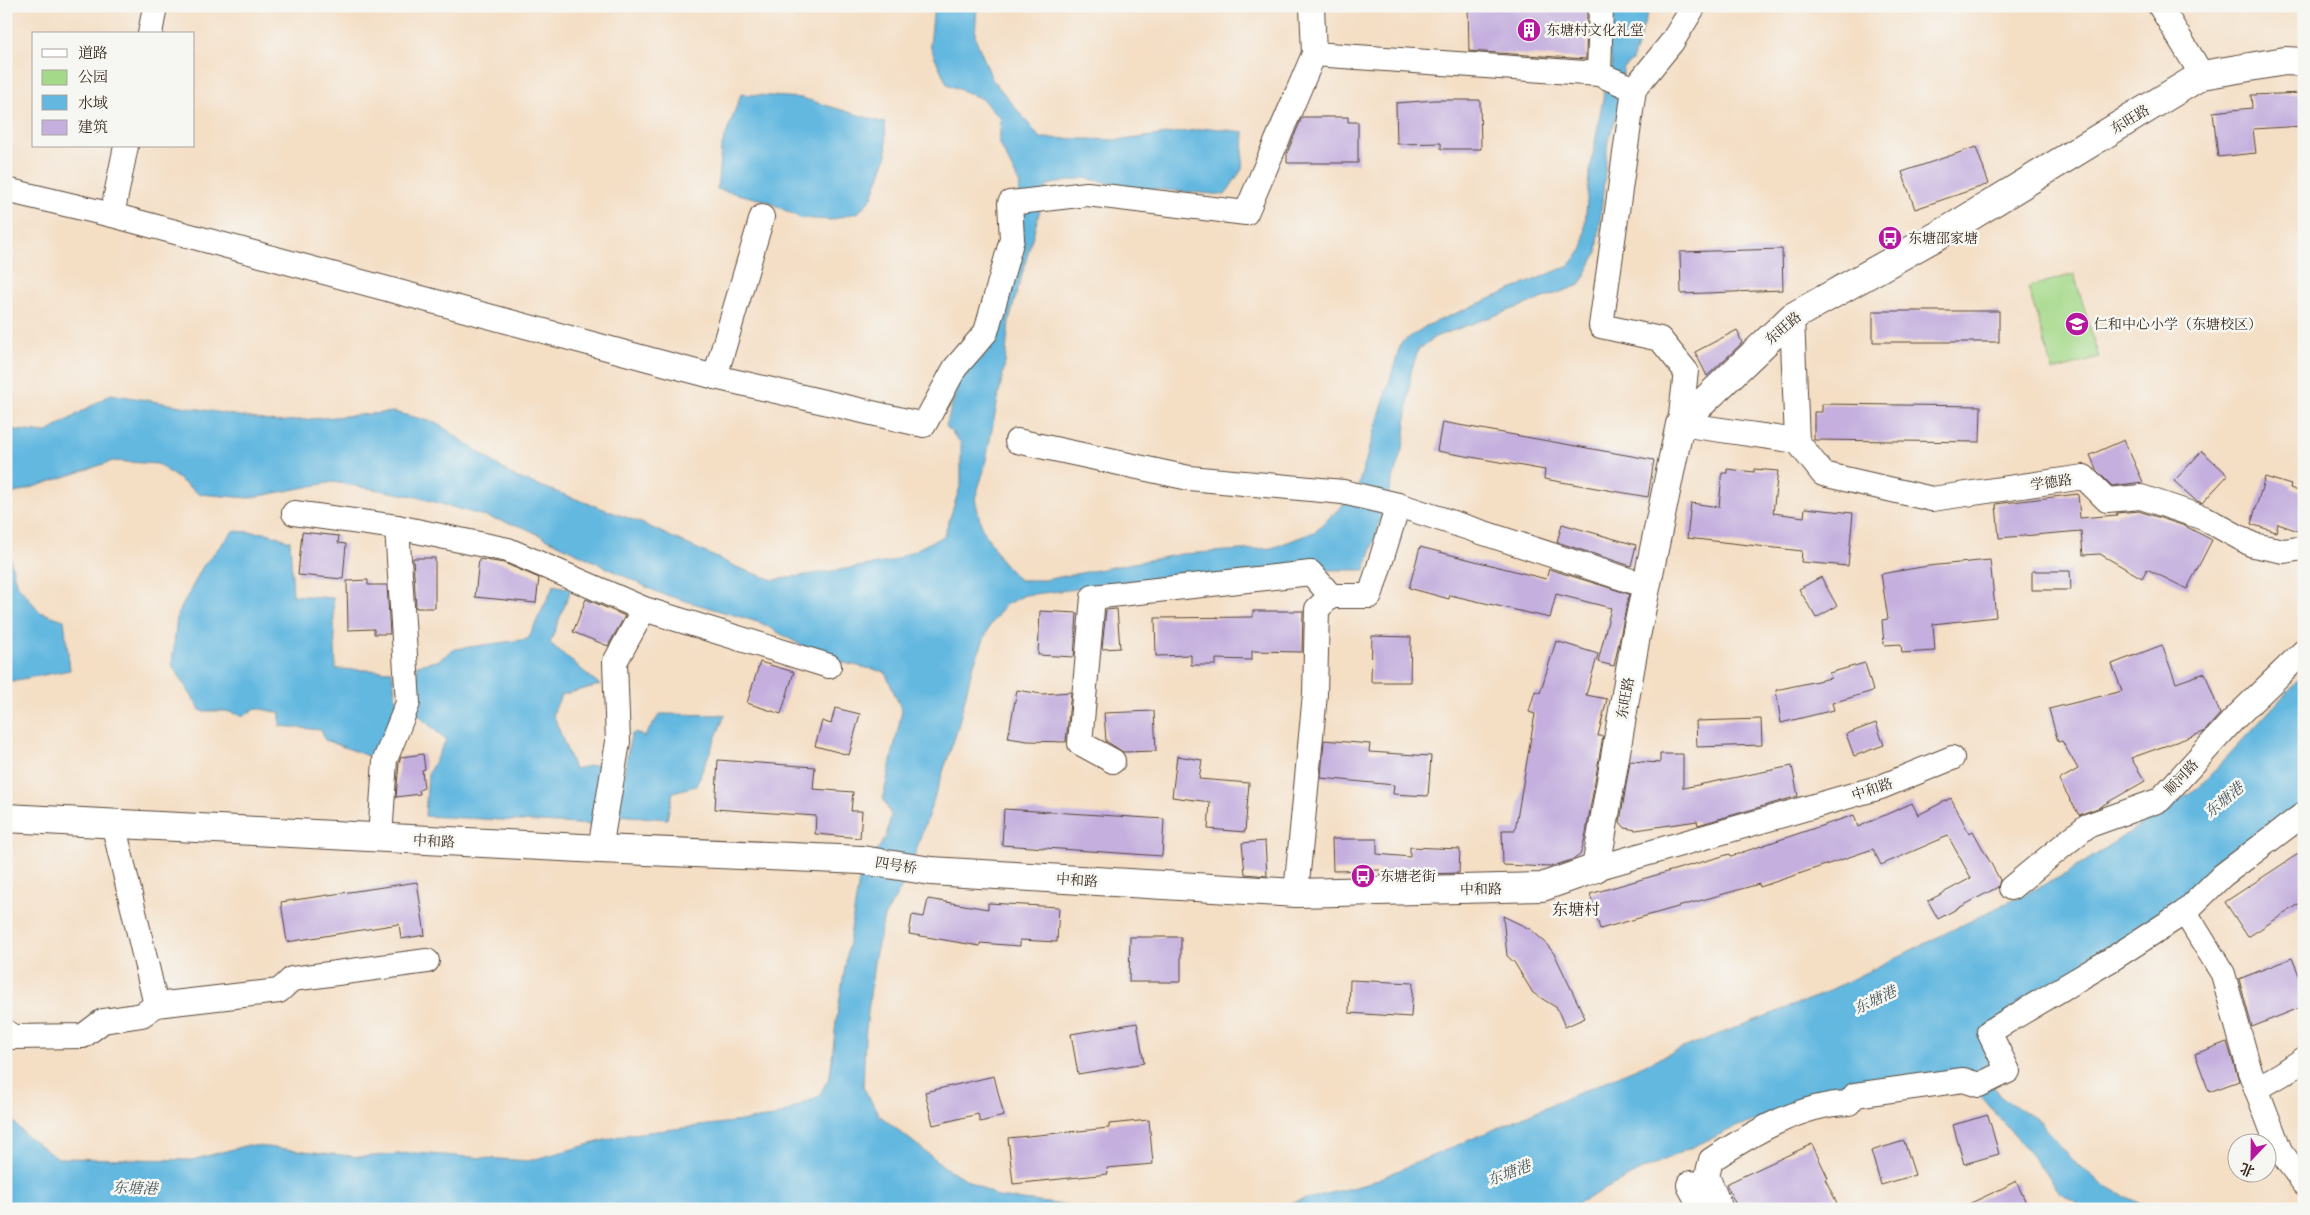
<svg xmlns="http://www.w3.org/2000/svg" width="2310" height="1215" font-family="'IM FELL Great Primer','Noto Serif SC',serif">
	<rect width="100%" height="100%" fill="#f6f6f2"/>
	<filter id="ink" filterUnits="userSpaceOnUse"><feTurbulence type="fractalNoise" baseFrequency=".02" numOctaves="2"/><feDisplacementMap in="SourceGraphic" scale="10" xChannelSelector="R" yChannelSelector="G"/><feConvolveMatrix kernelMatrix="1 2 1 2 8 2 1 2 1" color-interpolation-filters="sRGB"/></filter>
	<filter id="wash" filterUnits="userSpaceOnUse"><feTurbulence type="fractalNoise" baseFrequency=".0096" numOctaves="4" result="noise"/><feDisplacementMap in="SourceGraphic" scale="20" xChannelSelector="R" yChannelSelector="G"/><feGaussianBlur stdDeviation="1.12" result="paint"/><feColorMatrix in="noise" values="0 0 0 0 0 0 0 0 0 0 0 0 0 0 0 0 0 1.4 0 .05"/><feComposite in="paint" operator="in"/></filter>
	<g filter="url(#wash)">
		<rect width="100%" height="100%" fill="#f4dec4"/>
		<!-- green -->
		<path fill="#a5d98a" stroke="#708254" d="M2074,274L2099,358L2053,371L2028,287Z"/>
		<!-- water -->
		<g fill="#64b8e0" stroke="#50717f">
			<path d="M934,6H977L975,37L992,79L1040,138L1123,140L1211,128L1244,132L1242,169L1225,195L1128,187L1085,178L1047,185L1009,321L1005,363L984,470L975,499L982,528L1001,560L1019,580H1044L1181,554L1272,548L1314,532L1356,493L1401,343L1426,326L1570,265L1583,249L1589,176L1604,93L1612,65L1608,44L1610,6H1650L1632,61L1623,69L1622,98L1608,141L1597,252L1580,285L1435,337L1418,350L1411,372L1404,443L1365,570C1251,568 1139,582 1025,595L1005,605L989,627L972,669L957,731L906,880L884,917L874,962L865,1037L863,1087L879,1115L946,1168L998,1197L1097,1209H6V1113L25,1135L58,1158L192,1160L248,1145L360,1157L414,1153L528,1161L624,1135L775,1117L819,1096L830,1076L836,1022L860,875L886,837L891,815L883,798L902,711L885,672L826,659L761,623L659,593L523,527L413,496L333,482L249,498L199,494L158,464L113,461L6,496V429L46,433L111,394L275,422L394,412L437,423L513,476L639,522L741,569L774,580L890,562L944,536L961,484V443L946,426L959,380L988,351L1020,185L999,142L1001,119L982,99L947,84L930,46Z"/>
			<path d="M741,94L802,98L885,123L887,155L872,197L859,212L831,220L800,218L767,201L717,189L721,149Z"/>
			<path d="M233,531L267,533L290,541L293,595L333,598L336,669L392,671L398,713L388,742L368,756L325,740L321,730L280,726V713L256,708L243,716L226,711H201L172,665L177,616L203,566Z"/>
			<path d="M6,542L16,583L40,612L64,620L70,670L6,682Z"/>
			<path d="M554,585L571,589L550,643L600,685L561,695L553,714L574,769L609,762L596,825L425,816L428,774L446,740L418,715L417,665L437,661L455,649L528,639Z"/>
			<path d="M2304,674V814L2022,1013L1996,1055L1981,1069L2002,1098L2040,1121L2071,1159L2102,1184L2150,1209H2083L2058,1190L2033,1157L1968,1081L1845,1095L1738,1126L1638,1172L1567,1209H1266L1367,1184L1683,1048L1818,996L2068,873L2199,787Z"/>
			<path d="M660,714L725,715L696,786L673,792L667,819L616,815L631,735L636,732L644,737Z"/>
		</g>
		<g id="blocks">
			<!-- building -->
			<g fill="#c4afde">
				<path d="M1468,6H1587L1586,59L1469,51Z"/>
				<path d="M2304,93V126L2253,129L2256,153L2218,157L2213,112L2252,108L2251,95Z"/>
				<path d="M1435,100H1480L1481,149H1441V143L1397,144L1396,103Z"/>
				<path d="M1302,117H1348V122H1358V163H1287V153Z"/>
				<path d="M1976,147L1989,184L1915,209L1902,172Z"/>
				<path d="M1782,249L1783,290L1681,294L1680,252Z"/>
				<rect x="1873" y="311" width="126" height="31"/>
				<path d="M1737,330L1742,343L1707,376L1695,352Z"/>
				<path d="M1822,404L1981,406L1980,442L1814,440V412H1822Z"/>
				<path d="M1442,422L1654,460L1648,497L1544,479L1545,470L1437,451Z"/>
				<path d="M2124,440L2143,482L2112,486L2097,471L2090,455Z"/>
				<path d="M2202,451L2228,475L2202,503L2195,500L2174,481Z"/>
				<path d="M1727,469L1754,472V469L1778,471L1773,513L1804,517L1805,508L1853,513L1848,566L1801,562L1802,551L1687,538L1691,503L1719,507L1722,473H1727Z"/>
				<path d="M2265,477L2291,485L2290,488L2304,493V533L2278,524L2276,532L2251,524Z"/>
				<path d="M2078,494L2080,518L2117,515L2116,513L2139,511L2185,526L2212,540L2187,589L2147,569L2142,578L2100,554L2083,555L2081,531L1999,538L1996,504Z"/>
				<path d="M1562,524L1636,545L1631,566L1557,542Z"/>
				<path d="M302,532L339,536L338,543L346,544L343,579L298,575Z"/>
				<path d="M1420,547L1546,579L1549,569L1629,594L1614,666L1598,662L1611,608L1556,594L1550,618L1450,595L1449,599L1409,588Z"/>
				<path d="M413,558H435V608H416Z"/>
				<path d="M479,559L504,563L539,578L536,603L475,597Z"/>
				<path d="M1990,560L1996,617L1933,624L1935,651L1902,653L1901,644L1884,645L1882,620L1888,619L1881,574L1928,566Z"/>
				<path d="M2032,571H2070L2071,590H2032Z"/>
				<path d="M1821,577L1837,606L1816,618L1799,589Z"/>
				<path d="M368,580V585H387L390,634H374V629L348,630L347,581Z"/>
				<path d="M586,599L625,616L608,646L573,632Z"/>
				<path d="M1117,609L1120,648L1102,649L1106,610Z"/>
				<path d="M1040,611L1077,613L1074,657L1038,655Z"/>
				<path d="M1253,611H1303L1302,652L1252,651V660L1216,659V665H1191V655L1156,656L1155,618L1253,617Z"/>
				<path d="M1372,636L1411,637L1410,682H1371Z"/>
				<path d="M1556,641L1598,654L1586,695L1607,699L1598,736H1603L1585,838L1580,855L1574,859L1550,867L1503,865L1502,830H1515L1535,714L1529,712L1535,691L1540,693Z"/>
				<path d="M2162,645L2176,683L2205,673L2220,714L2204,732L2131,758L2145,781L2098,808L2079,815L2059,780L2078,769L2062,741L2058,742L2049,709L2122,691L2112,664Z"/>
				<path d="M760,662L794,672L781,714L747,703Z"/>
				<path d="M1865,663L1873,691L1832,703L1834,710L1781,723L1776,690L1831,678L1829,673Z"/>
				<path d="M1017,690L1042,694L1071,692L1066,742L1027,741L1008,738Z"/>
				<path d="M835,708L860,714L849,755L815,746L822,721L831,724Z"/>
				<path d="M1154,711L1156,751L1123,752L1106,741L1104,713Z"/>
				<path d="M1761,719L1762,745L1697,747L1696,721Z"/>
				<path d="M1876,723L1884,745L1854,756L1846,734Z"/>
				<path d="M1324,740L1370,744L1369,752L1431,756L1428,796L1393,794L1394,785L1321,778Z"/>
				<path d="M423,754L425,769L422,770L424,788L419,790L420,794L396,797L399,763L401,757Z"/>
				<path d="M1660,754H1683V788L1792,766L1798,796L1698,825L1697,821L1636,830L1625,828L1620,822L1630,761L1660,763Z"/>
				<path d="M1177,756L1202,760L1199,779L1249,783L1245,832L1208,829L1210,802L1172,797Z"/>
				<path d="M718,760L815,767L813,789L853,792L851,811H862L860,838L815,834L816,816L715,809Z"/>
				<path d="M1951,798L1969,833L1973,831L2000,880L1998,887L1938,919L1928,901L1971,878L1948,836L1881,865L1873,849L1760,887L1759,884L1600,929L1590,894L1730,854L1731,856L1854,815L1858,827L1912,803L1918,815Z"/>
				<path d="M1004,809L1164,819L1162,856L1002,845Z"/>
				<path d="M1332,839H1377V854L1410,857V847L1460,849L1459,873L1386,875H1380V870L1333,871Z"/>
				<path d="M1265,841L1267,876L1245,874L1242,843Z"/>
				<path d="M2304,850V901L2248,937L2225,902Z"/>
				<path d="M417,882L425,935L401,939L399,924L287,942L281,902Z"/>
				<path d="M928,899L988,909V903L1059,907L1057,942L1020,940V946L980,943V946L909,934L912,915L924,917Z"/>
				<path d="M1503,916L1530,929L1545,942L1555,955L1585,1018L1565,1027L1557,1008L1533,993L1514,962L1507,956Z"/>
				<path d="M1130,937H1181V982H1129Z"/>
				<path d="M2292,958L2304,987V1006L2252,1027L2239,979Z"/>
				<path d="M1350,980L1413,983L1411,1017L1349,1013Z"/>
				<path d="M1137,1023L1144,1063L1078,1074L1071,1034Z"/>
				<path d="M2227,1042L2239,1081L2209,1092L2195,1054Z"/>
				<path d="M994,1076L1004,1116L980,1122L978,1114L933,1125L925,1092Z"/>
				<path d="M1988,1115L1999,1154L1964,1164L1953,1125Z"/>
				<path d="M1149,1120L1153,1164L1107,1168L1108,1174L1013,1184L1008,1138L1109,1128V1124Z"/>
				<path d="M1904,1141L1915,1175L1881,1185L1871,1151Z"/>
				<path d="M1812,1144L1828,1178L1825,1179L1840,1209H1738L1726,1184Z"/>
				<path d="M2016,1181L2029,1209H1958L2001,1189Z"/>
			</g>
		</g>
	</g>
	<g filter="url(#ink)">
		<use href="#blocks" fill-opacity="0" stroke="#574537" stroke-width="1"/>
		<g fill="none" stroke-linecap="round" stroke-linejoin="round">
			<!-- street casing -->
			<g stroke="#574537" stroke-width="26">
				<g id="street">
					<path d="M1312,6L1314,54"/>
					<path d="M1694,6L1672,42L1634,89L1601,326L1660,339L1686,371L1680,424L1797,441"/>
					<path d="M2160,6L2202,75"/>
					<path d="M150,34L155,6"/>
					<path d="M1599,74L1601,6"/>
					<path d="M6,190L112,215L715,377L924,425L955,368L986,332L1012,239L1010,203L1087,194L1246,213L1314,54L1599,74L1634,89"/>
					<path d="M112,215L126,146"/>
					<path d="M1792,317L1797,441L1823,474L1932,499L2084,477L2107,500L2141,497L2204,518L2253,545L2284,551L2304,548"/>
					<path d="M715,377L762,217"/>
					<path d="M1017,441L1189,478L1343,492L1398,505L1647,586"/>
					<path d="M294,513L397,527L508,550L644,609L829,666"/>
					<path d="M1113,761L1080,743L1093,597L1311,573L1331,596H1370L1398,505"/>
					<path d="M113,823L156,1005"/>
					<path d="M380,838L385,760L408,703L397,527"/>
					<path d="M600,849L618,742L615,662L644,609"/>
					<path d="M1596,868L1881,787L1952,758"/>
					<path d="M2011,888L2087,826L2160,800L2234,719L2304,651"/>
					<path d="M1296,893L1315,694L1317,609L1331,596"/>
					<path d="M2185,912L2223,974L2250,1072L2280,1151L2304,1183"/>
					<path d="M6,1032L13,1037L83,1036L103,1021L142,1015L156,1005L279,991L292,979L427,961"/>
					<path d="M2256,1089L2282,1074L2304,1059"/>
					<path d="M1721,1209L1707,1176L1711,1160C1751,1134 1800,1104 1849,1103L1855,1095L1963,1080L1979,1085L2008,1071L1989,1032L2112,959L2185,912L2223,875L2304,814"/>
				</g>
			</g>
			<!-- secondary casing -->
			<g stroke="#574537" stroke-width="30">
				<g id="secondary">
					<path d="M6,818L600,849L862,860L931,871L1296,893L1542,887L1596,868L1635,641L1680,424L1792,317L1953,227L2202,75L2285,61L2304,62"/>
					<path d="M1691,1185L1704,1209"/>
				</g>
			</g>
			<!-- street -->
			<use href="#street" stroke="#fff" stroke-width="24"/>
			<!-- secondary -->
			<use href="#secondary" stroke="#fff" stroke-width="28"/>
		</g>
	</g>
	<!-- icons -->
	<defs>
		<g id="building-disc" transform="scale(1.25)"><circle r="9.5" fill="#b5179e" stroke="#f6f6f2"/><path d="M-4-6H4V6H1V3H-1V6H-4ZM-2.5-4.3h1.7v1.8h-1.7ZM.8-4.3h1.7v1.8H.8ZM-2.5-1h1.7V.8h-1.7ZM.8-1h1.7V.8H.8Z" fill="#fff"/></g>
		<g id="bus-disc" transform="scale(1.25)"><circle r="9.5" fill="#b5179e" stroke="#f6f6f2"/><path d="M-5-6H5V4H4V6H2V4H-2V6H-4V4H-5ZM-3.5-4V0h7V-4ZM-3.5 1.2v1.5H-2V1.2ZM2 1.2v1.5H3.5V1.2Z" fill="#fff"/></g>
		<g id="school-disc" transform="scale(1.25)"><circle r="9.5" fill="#b5179e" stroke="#f6f6f2"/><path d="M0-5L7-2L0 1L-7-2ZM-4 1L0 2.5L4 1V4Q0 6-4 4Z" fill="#fff"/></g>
	</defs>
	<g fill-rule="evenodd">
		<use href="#building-disc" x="1529" y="30"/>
		<use href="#bus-disc" x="1890" y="238"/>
		<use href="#school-disc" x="2077" y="324"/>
		<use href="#bus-disc" x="1363" y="876"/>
	</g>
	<g text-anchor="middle" stroke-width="5" stroke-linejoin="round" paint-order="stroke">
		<!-- poi labels -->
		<g font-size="14" fill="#3b2a1e" stroke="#f6f6f2" text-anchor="start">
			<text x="1546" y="35">东塘村文化礼堂</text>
			<text x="1908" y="243">东塘邵家塘</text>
			<text x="2094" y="329">仁和中心小学（东塘校区）</text>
			<text x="1380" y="881">东塘老街</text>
		</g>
		<!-- street labels -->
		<g font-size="14" fill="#3b2a1e" stroke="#f6f6f2">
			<text transform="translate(2130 119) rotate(-31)" y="5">东旺路</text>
			<text transform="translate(1783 328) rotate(-40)" y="5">东旺路</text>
			<text transform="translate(2051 482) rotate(-8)" y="5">学德路</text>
			<text transform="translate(1625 698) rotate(-80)" y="5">东旺路</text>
			<text transform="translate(2181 777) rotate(-47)" y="5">顺河路</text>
			<text transform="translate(1872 789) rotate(-18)" y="5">中和路</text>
			<text transform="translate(434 841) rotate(3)" y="5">中和路</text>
			<text transform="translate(896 865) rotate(9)" y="5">四号桥</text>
			<text transform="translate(1077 880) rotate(4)" y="5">中和路</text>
			<text transform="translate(1481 889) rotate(-1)" y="5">中和路</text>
		</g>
		<!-- water labels -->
		<g font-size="15" font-style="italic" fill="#475558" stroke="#f6f6f2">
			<text transform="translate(2224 800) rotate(-40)" y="5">东塘港</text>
			<text transform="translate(1875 1000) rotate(-26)" y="5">东塘港</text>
			<text transform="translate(1509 1173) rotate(-21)" y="5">东塘港</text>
			<text transform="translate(135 1188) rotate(2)" y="5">东塘港</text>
		</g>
		<!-- quarter labels -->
		<g font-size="16" fill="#3b2a1e" stroke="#f6f6f2">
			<text x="1576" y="915">东塘村</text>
		</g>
	</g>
	<!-- margin -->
	<rect width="2310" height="1215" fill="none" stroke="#f6f6f2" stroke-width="25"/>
	<!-- legend -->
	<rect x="32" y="32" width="162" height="115" fill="#f6f6f2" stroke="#aba49d"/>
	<rect x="42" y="49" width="25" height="8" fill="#ffffff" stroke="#aba49d"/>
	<text x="78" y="58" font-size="15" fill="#3b2a1e">道路</text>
	<rect x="42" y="70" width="25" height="15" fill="#a5d98a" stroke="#aba49d"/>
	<text x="78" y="82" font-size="15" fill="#3b2a1e">公园</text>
	<rect x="42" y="95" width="25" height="15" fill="#64b8e0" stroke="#aba49d"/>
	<text x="78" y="108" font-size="15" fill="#3b2a1e">水域</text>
	<rect x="42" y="120" width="25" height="15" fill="#c4afde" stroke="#aba49d"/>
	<text x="78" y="132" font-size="15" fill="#3b2a1e">建筑</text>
	<!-- north arrow -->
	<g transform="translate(2252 1158) rotate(202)"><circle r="24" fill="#f6f6f2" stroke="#aba49d"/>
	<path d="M0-4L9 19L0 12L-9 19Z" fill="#b5179e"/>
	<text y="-8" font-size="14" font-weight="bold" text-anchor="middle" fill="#3b2a1e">北</text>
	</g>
</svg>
